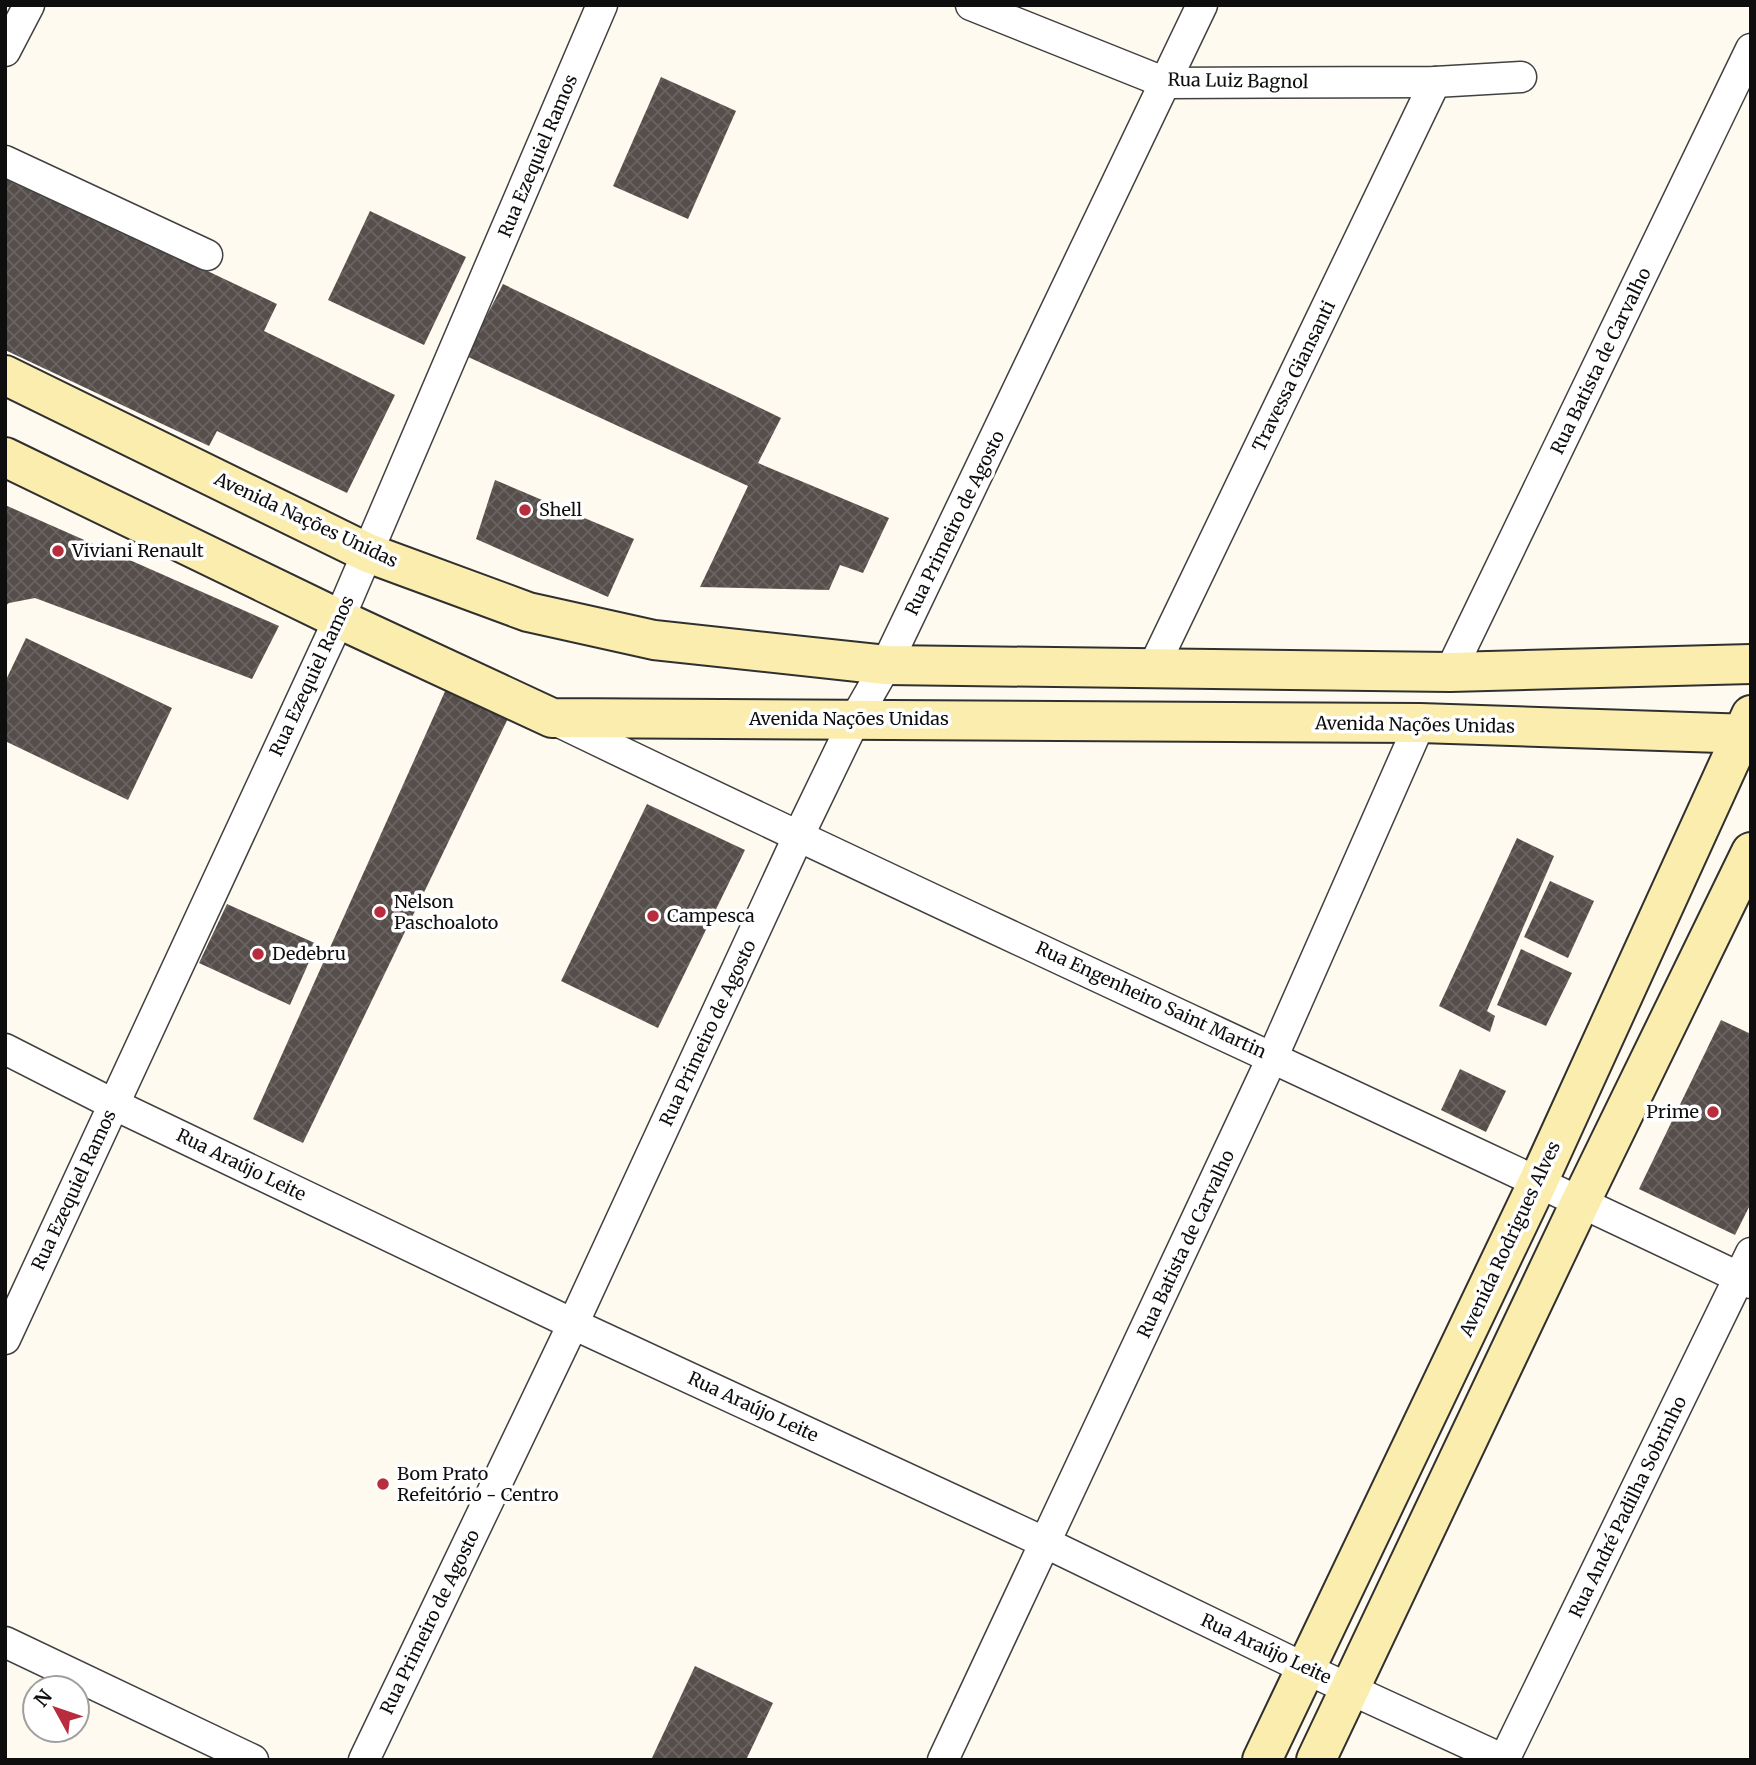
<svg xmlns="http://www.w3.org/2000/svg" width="1756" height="1765" font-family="Merriweather,serif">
	<defs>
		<pattern id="building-cross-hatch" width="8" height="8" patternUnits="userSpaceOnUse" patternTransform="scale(1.75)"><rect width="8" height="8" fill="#564e4b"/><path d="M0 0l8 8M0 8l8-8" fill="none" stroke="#696361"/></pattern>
	</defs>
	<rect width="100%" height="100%" fill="#fefaf0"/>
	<!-- building -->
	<g fill="url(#building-cross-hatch)">
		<path d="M661,77L736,111L688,219L613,186Z"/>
		<path d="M5,175L277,304L264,331L395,395L347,493L217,431L209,446L5,350Z"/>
		<path d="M370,211L466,257L424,345L328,300Z"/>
		<path d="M503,284L781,418L758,463L889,518L863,573L840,565L829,590L700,587L748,486L466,356Z"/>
		<path d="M495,480L634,539L608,597L476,539Z"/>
		<path d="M5,505L279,626L252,679L35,598L9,603L5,606Z"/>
		<path d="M26,638L172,708L128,800L5,741V682Z"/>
		<path d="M451,678L515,704L303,1143L253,1119Z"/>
		<path d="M647,804L745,850L658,1028L561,981Z"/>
		<path d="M1517,838L1554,856L1487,1011L1495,1016L1490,1032L1439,1006Z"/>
		<path d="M1550,881L1594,901L1568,958L1524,937Z"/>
		<path d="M227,904L317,944L290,1005L199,963Z"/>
		<path d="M1521,949L1572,973L1546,1026L1497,1005Z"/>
		<path d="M1721,1020L1751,1034V1203L1735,1235L1639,1189Z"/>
		<path d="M1460,1069L1506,1091L1486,1132L1441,1110Z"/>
		<path d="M695,1666L773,1703L746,1760H651Z"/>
	</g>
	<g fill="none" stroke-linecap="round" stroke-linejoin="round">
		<!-- minor casing -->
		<g stroke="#414141" stroke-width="33">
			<g id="minor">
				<path d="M971,5L1166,83L1435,82L1521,77"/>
				<path d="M5,51L29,5"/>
				<path d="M5,161L207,255"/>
				<path d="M1152,670L1435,82"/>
				<path d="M1450,672L1751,49"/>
				<path d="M555,720C952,912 1353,1093 1751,1283"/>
				<path d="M5,1049L113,1104L573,1324L1046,1543L1304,1668L1504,1760"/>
				<path d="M5,1339L339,619L602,5"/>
				<path d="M5,1642L253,1760"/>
				<path d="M364,1760L573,1324L798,837L855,719L886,665L1202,5"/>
				<path d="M943,1760L1273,1056L1420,723"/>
				<path d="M1504,1760L1751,1253"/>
			</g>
		</g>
		<!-- secondary casing -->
		<g stroke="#303030" stroke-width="42">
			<g id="secondary">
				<path d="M5,375L368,553L528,612L654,640L886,665L1450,672L1751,664"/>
				<path d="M5,457L339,619L552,718L1420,723L1751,734"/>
				<path d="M1262,1760L1538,1182L1751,715"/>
				<path d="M1316,1760L1581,1201L1751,852"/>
			</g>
		</g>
		<!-- minor -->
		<use href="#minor" stroke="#fff" stroke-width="30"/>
		<!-- secondary -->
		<use href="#secondary" stroke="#fbedae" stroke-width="38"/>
	</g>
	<!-- markers -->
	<g fill="#b82c3d" stroke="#fff" stroke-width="2.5">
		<circle cx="525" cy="510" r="7"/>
		<circle cx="58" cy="551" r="7"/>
		<circle cx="380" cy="912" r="7"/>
		<circle cx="653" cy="916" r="7"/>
		<circle cx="258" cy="954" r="7"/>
		<circle cx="1713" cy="1112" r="7"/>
		<circle cx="383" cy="1484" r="7"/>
	</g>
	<g text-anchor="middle" stroke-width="7" stroke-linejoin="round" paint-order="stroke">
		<!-- street labels -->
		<g font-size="18" fill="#0e0e0e" stroke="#fff">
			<text transform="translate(1238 81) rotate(1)" y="6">Rua Luiz Bagnol</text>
			<text transform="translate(538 156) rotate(-67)" y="6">Rua Ezequiel Ramos</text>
			<text transform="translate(1601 361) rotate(-64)" y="6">Rua Batista de Carvalho</text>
			<text transform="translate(1294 376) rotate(-64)" y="6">Travessa Giansanti</text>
			<text transform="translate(306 520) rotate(25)" y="6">Avenida Nações Unidas</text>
			<text transform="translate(955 523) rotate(-64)" y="6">Rua Primeiro de Agosto</text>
			<text transform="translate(312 676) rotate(-65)" y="6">Rua Ezequiel Ramos</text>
			<text x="849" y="725">Avenida Nações Unidas</text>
			<text transform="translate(1415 725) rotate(1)" y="6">Avenida Nações Unidas</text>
			<text transform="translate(1151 1000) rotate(25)" y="6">Rua Engenheiro Saint Martin</text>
			<text transform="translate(708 1033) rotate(-65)" y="6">Rua Primeiro de Agosto</text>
			<text transform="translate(241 1165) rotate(26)" y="6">Rua Araújo Leite</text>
			<text transform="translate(74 1190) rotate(-65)" y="6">Rua Ezequiel Ramos</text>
			<text transform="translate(1510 1239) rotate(-65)" y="6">Avenida Rodrigues Alves</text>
			<text transform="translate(1186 1244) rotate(-65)" y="6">Rua Batista de Carvalho</text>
			<text transform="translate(753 1407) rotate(25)" y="6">Rua Araújo Leite</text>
			<text transform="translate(1628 1507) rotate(-64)" y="6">Rua André Padilha Sobrinho</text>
			<text transform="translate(430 1622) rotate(-64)" y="6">Rua Primeiro de Agosto</text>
			<text transform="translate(1266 1649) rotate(25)" y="6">Rua Araújo Leite</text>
		</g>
		<!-- poi labels -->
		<g font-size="18" fill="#0e0e0e" stroke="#fff" text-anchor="start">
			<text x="539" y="516">Shell</text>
			<text x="72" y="557">Viviani Renault</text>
			<text x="394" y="908">Nelson<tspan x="394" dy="21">Paschoaloto</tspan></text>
			<text x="667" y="922">Campesca</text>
			<text x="272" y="960">Dedebru</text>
			<text x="1699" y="1118" text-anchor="end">Prime</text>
			<text x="397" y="1480">Bom Prato<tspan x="397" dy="21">Refeitório - Centro</tspan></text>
		</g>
	</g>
	<!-- border -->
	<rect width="1756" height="1765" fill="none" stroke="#0e0e0e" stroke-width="14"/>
	<!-- north arrow -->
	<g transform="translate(56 1709) rotate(310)"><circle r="33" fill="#ffffff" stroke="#9f9f9f" stroke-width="2"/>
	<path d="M0-5L12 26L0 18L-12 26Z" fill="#b82c3d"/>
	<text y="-10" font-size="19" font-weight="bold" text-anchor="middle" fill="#0e0e0e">N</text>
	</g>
</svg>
